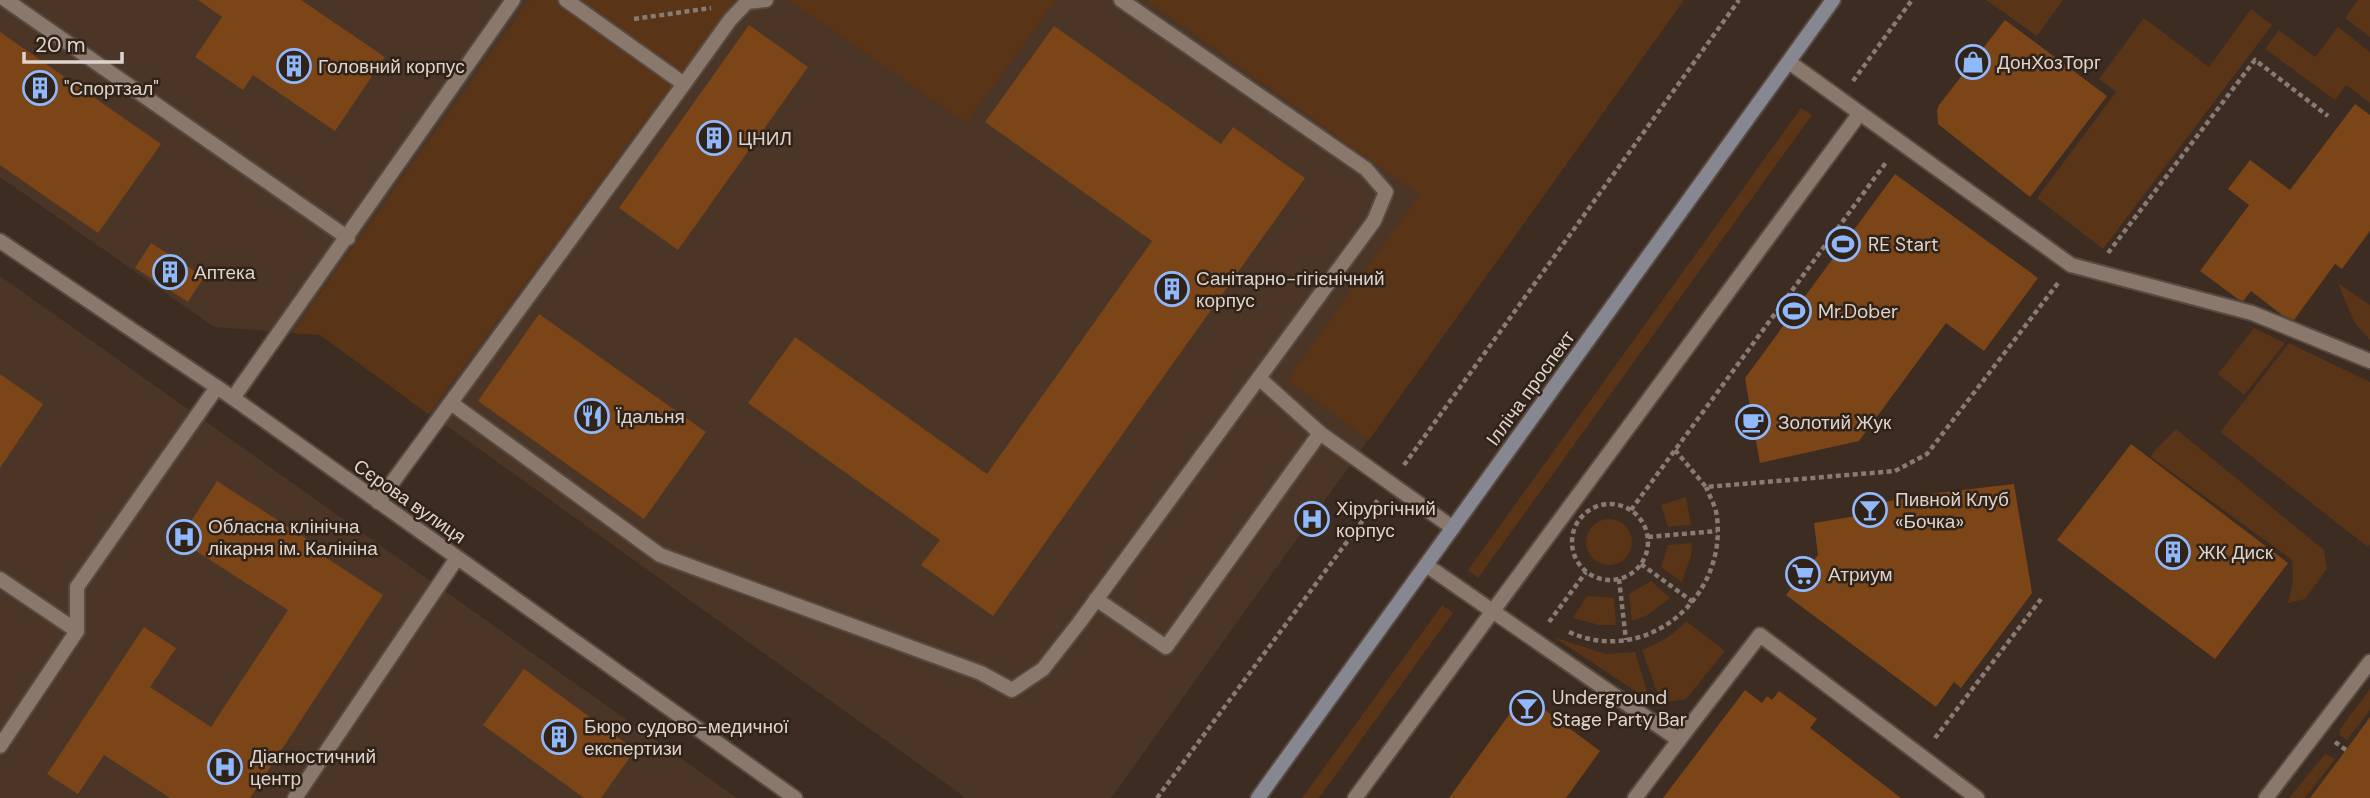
<svg xmlns="http://www.w3.org/2000/svg" width="2370" height="798" font-family="'DM Sans',sans-serif">
	<rect width="100%" height="100%" fill="#3c2c22"/>
	<!-- built -->
	<g fill="#4a3526">
		<path d="M0,0H1684L1111,798H966L320,335L214,327L0,177Z"/>
		<path d="M0,276L737,798H0Z"/>
	</g>
	<!-- green -->
	<g fill="#593416">
		<path d="M529,0H735L428,414L320,335L292,333Z"/>
		<path d="M788,0H1056L966,123Z"/>
		<path d="M1146,0H1684L1369,440L1287,380L1419,195Z"/>
		<path d="M1986,0H2063L2037,36Z"/>
		<path d="M2358,0H2370V37L2345,18Z"/>
		<path d="M2251,9L2272,25L2103,249L2037,198L2116,92L2099,79L2144,18L2209,67Z"/>
		<path d="M2338,27L2370,52V103L2346,85L2335,100L2265,49L2279,30L2315,57Z"/>
		<path d="M1801,108L1812,115L1478,578L1468,570Z"/>
		<path d="M2338,283L2370,305V340L2354,322Z"/>
		<path d="M2254,328L2285,343L2244,395L2218,374Z"/>
		<path d="M2289,343L2370,382V544L2368,547L2220,432Z"/>
		<path d="M2176,429L2324,550L2327,569L2305,599L2288,603L2293,580L2292,560L2151,457L2154,451Z"/>
		<path d="M1686,497L1691,525L1668,527L1661,505Z"/>
		<circle cx="1609" cy="542" r="23"/>
		<path d="M1692,543L1691,556L1682,582L1661,567L1668,545Z"/>
		<path d="M1651,581L1670,598L1646,616L1632,621L1629,594Z"/>
		<path d="M1587,596L1614,598L1616,625H1599L1573,618Z"/>
		<path d="M1442,605L1453,613L1319,798H1302Z"/>
		<path d="M1686,621L1725,651L1686,699L1661,703L1642,650C1659,643 1674,635 1686,621Z"/>
		<path d="M1554,637L1605,654L1635,652L1650,701Z"/>
		<path d="M2370,689V710L2347,740L2340,735V729Z"/>
		<path d="M2325,754L2335,759L2305,798H2289Z"/>
	</g>
	<!-- building -->
	<g fill="#7b4517">
		<path d="M198,0H301L385,57L335,131L253,75L243,90L195,57L222,17Z"/>
		<path d="M2005,20L2107,96L2030,197L1938,124L1937,111L1939,105Z"/>
		<path d="M749,25L808,67L678,250L619,208Z"/>
		<path d="M1054,26L1221,144L1233,127L1305,178L993,616L921,565L940,540L748,403L795,337L987,474L1152,241L985,122Z"/>
		<path d="M0,32L161,144L98,233L0,165Z"/>
		<path d="M2355,104L2370,115V231L2342,269L2335,264L2294,320L2282,315L2251,291L2243,301L2238,299L2200,271L2249,205L2228,189L2250,160L2290,190Z"/>
		<path d="M1895,174L2038,278L1984,351L1946,323L1859,441L1760,463L1745,378Z"/>
		<path d="M151,243L204,277L188,302L135,268Z"/>
		<path d="M539,314L706,432L644,519L478,401Z"/>
		<path d="M0,374L43,404L0,468Z"/>
		<path d="M2131,444L2288,563L2215,659L2057,540Z"/>
		<path d="M217,481L321,548L319,553L383,595L250,798H170L104,755L78,794L47,774L144,627L176,648L150,687L211,727L288,610L179,540Z"/>
		<path d="M2014,484L2032,593L1961,688L1954,682L1936,707L1786,595L1818,555L1814,523L1868,514L1871,505L1920,495Z"/>
		<path d="M524,669L635,750L601,798H584L483,725Z"/>
		<path d="M1745,690L1762,703L1767,696L1772,700L1779,691L1817,719L1810,728L1901,798H1663Z"/>
		<path d="M1541,707L1600,751L1566,798H1449L1511,712Z"/>
		<path d="M2370,717V798H2310L2346,750Z"/>
	</g>
	<g fill="none" stroke-linecap="round" stroke-linejoin="round">
		<!-- service casing -->
		<g stroke="#574a42" stroke-width="18">
			<g id="service">
				<path d="M6,0L348,238"/>
				<path d="M1789,62L2071,265L2252,313L2370,361"/>
				<path d="M684,84L730,20L747,2L766,0"/>
				<path d="M1259,378L1320,433L1453,528"/>
				<path d="M233,398L513,0"/>
				<path d="M451,403L660,555L981,673L1012,690L1043,669L1079,623L1374,221L1386,192L1366,169L1121,0"/>
				<path d="M378,502L684,84L566,0"/>
				<path d="M1426,565L1679,740L1760,635L1977,798"/>
				<path d="M0,579L77,631"/>
				<path d="M1096,599L1166,647L1320,433"/>
				<path d="M0,746L77,631V587L217,387"/>
				<path d="M295,798L457,558"/>
				<path d="M1355,798L1860,113"/>
				<path d="M1635,798L1679,740"/>
				<path d="M2266,798L2370,662"/>
			</g>
		</g>
		<!-- minor casing -->
		<g stroke="#574a42" stroke-width="18">
			<path id="minor" d="M0,241L233,398L795,798"/>
		</g>
		<!-- secondary casing -->
		<g stroke="#574a42" stroke-width="18">
			<path id="secondary" d="M1258,798L1833,0"/>
		</g>
		<!-- path -->
		<g stroke="#887b73" stroke-width="4.5" stroke-dasharray="5 3.5" stroke-linecap="butt">
			<path d="M634,19L711,8"/>
			<path d="M1853,81L1912,0"/>
			<path d="M2108,253L2255,60L2328,116"/>
			<path d="M1675,450L1706,487L1895,471L1927,454L2058,283"/>
			<path d="M1404,465L1739,0"/>
			<circle cx="1610" cy="542" r="38"/>
			<path d="M1631,510L1887,161"/>
			<path d="M1648,537L1717,531"/>
			<path d="M1641,564L1693,602"/>
			<path d="M1619,579L1626,640"/>
			<path d="M1549,622L1586,572"/>
			<path d="M1569,632C1646,667 1727,598 1717,517C1716,507 1710,497 1706,487"/>
			<path d="M1935,738L2041,599"/>
			<path d="M2335,742L2346,750"/>
			<path d="M1157,798L1378,500"/>
		</g>
		<!-- service -->
		<use href="#service" stroke="#89786b" stroke-width="14"/>
		<!-- minor -->
		<use href="#minor" stroke="#89786b" stroke-width="14"/>
		<!-- secondary -->
		<use href="#secondary" stroke="#878792" stroke-width="14"/>
	</g>
	<!-- icons -->
	<defs>
		<g id="shop-ring" transform="scale(1.75)"><circle r="9.5" fill="#312318" stroke="#90b8fd" stroke-width="1.5"/><path d="M-5-2.5h2.3a2.7 3.5 0 0 1 5.4 0H5L5.5 6h-11ZM-1.5-2.5h3a1.5 2.3 0 0 0-3 0Z" fill="#90b8fd"/></g>
		<g id="building-ring" transform="scale(1.75)"><circle r="9.5" fill="#312318" stroke="#90b8fd" stroke-width="1.5"/><path d="M-4-6H4V6H1V3H-1V6H-4ZM-2.5-4.3h1.7v1.8h-1.7ZM.8-4.3h1.7v1.8H.8ZM-2.5-1h1.7V.8h-1.7ZM.8-1h1.7V.8H.8Z" fill="#90b8fd"/></g>
		<g id="stadium-ring" transform="scale(1.75)"><circle r="9.5" fill="#312318" stroke="#90b8fd" stroke-width="1.5"/><path d="M0-5a6.5 5 0 1 0 0 10a6.5 5 0 1 0 0-10ZM-3.5-1.8h7v3.6h-7Z" fill="#90b8fd"/></g>
		<g id="restaurant-ring" transform="scale(1.75)"><circle r="9.5" fill="#312318" stroke="#90b8fd" stroke-width="1.5"/><path d="M-5-6h1v4h1v-4h1v4h1v-4h1v5L-1.5 .5V6h-2V.5L-5-1ZM5-6V6H3V1.5H1.5Q1.5-4 5-6Z" fill="#90b8fd"/></g>
		<g id="cafe-ring" transform="scale(1.75)"><circle r="9.5" fill="#312318" stroke="#90b8fd" stroke-width="1.5"/><path d="M-5.5-4.5H6V0H3Q3 3.5 0 3.5H-2.5Q-5.5 3.5-5.5 0ZM3-3.2v2h1.7v-2ZM-6 4.5H4V6H-6Z" fill="#90b8fd"/></g>
		<g id="bar-ring" transform="scale(1.75)"><circle r="9.5" fill="#312318" stroke="#90b8fd" stroke-width="1.5"/><path d="M-6-5H6L.8 .8V4.5H3.5V6h-7V4.5H-.8V.8Z" fill="#90b8fd"/></g>
		<g id="hospital-ring" transform="scale(1.75)"><circle r="9.5" fill="#312318" stroke="#90b8fd" stroke-width="1.5"/><path d="M-5-5h3v3.5h4V-5h3V5h-3V1.5h-4V5h-3Z" fill="#90b8fd"/></g>
		<g id="supermarket-ring" transform="scale(1.75)"><circle r="9.5" fill="#312318" stroke="#90b8fd" stroke-width="1.5"/><path d="M-6-5.5h2.5l.6 2H6L4.5 2H-2.5L-4.4-4H-6ZM-1.5 3.2a1.3 1.3 0 1 0 .1 0ZM3 3.2a1.3 1.3 0 1 0 .1 0Z" fill="#90b8fd"/></g>
	</defs>
	<g fill-rule="evenodd">
		<use href="#shop-ring" x="1973" y="62"/>
		<use href="#building-ring" x="294" y="66"/>
		<use href="#building-ring" x="40" y="88"/>
		<use href="#building-ring" x="714" y="138"/>
		<use href="#stadium-ring" x="1843" y="244"/>
		<use href="#building-ring" x="170" y="272"/>
		<use href="#building-ring" x="1172" y="289"/>
		<use href="#stadium-ring" x="1794" y="311"/>
		<use href="#restaurant-ring" x="592" y="416"/>
		<use href="#cafe-ring" x="1753" y="422"/>
		<use href="#bar-ring" x="1870" y="510"/>
		<use href="#hospital-ring" x="1312" y="519"/>
		<use href="#hospital-ring" x="184" y="537"/>
		<use href="#building-ring" x="2173" y="552"/>
		<use href="#supermarket-ring" x="1803" y="574"/>
		<use href="#bar-ring" x="1527" y="708"/>
		<use href="#building-ring" x="559" y="737"/>
		<use href="#hospital-ring" x="225" y="767"/>
	</g>
	<g text-anchor="middle" stroke-width="5" stroke-linejoin="round" paint-order="stroke">
		<!-- poi labels -->
		<g font-size="19" fill="#ded4ce" stroke="#312318" text-anchor="start">
			<text x="1997" y="69">ДонХозТорг</text>
			<text x="318" y="73">Головний корпус</text>
			<text x="64" y="95">"Спортзал"</text>
			<text x="738" y="145">ЦНИЛ</text>
			<text x="1868" y="251">RE Start</text>
			<text x="194" y="279">Аптека</text>
			<text x="1196" y="285">Санітарно-гігієнічний<tspan x="1196" dy="22">корпус</tspan></text>
			<text x="1818" y="318">Mr.Dober</text>
			<text x="616" y="423">Їдальня</text>
			<text x="1778" y="429">Золотий Жук</text>
			<text x="1895" y="506">Пивной Клуб<tspan x="1895" dy="22">«Бочка»</tspan></text>
			<text x="1336" y="515">Хірургічний<tspan x="1336" dy="22">корпус</tspan></text>
			<text x="208" y="533">Обласна клінічна<tspan x="208" dy="22">лікарня ім. Калініна</tspan></text>
			<text x="2198" y="559">ЖК Диск</text>
			<text x="1828" y="581">Атриум</text>
			<text x="1552" y="704">Underground<tspan x="1552" dy="22">Stage Party Bar</tspan></text>
			<text x="584" y="733">Бюро судово-медичної<tspan x="584" dy="22">експертизи</tspan></text>
			<text x="250" y="763">Діагностичний<tspan x="250" dy="22">центр</tspan></text>
		</g>
		<!-- street labels -->
		<g font-size="19" fill="#ded4ce" stroke="#312318">
			<text transform="translate(1530 388) rotate(-54)" y="7">Ілліча проспект</text>
			<text transform="translate(410 501) rotate(35)" y="7">Сєрова вулиця</text>
		</g>
	</g>
	<!-- scale -->
	<path d="M24 52v10h98v-10" fill="none" stroke="#ded4ce" stroke-width="3.5"/>
	<text x="35" y="52" font-size="21" fill="#ded4ce" stroke="#312318" stroke-width="5" paint-order="stroke">20 m</text>
</svg>
